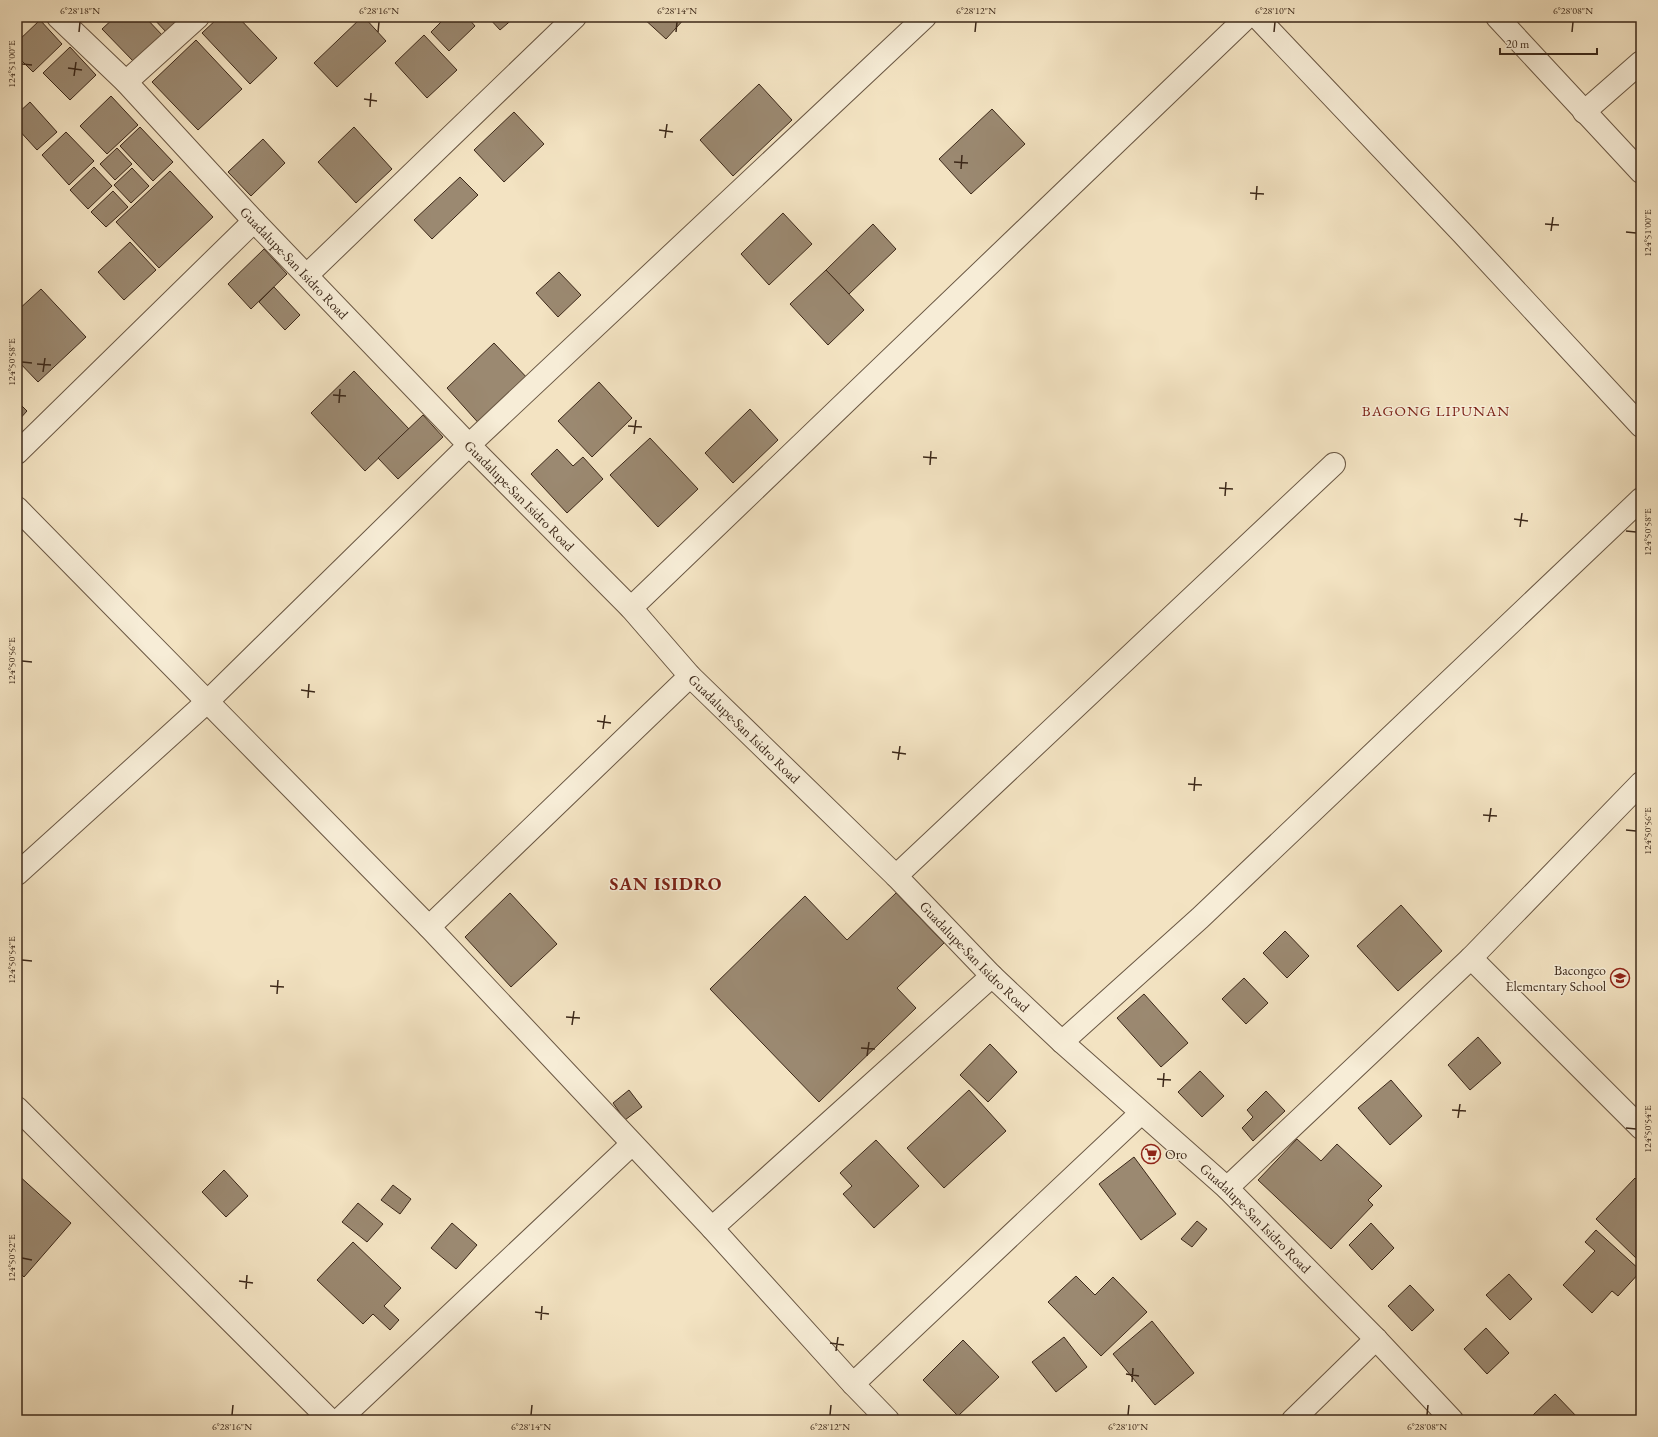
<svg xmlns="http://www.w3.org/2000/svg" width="1658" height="1437" font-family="'EB Garamond',serif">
	<rect width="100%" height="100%" fill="#f3e3c2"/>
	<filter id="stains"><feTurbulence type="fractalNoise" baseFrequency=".005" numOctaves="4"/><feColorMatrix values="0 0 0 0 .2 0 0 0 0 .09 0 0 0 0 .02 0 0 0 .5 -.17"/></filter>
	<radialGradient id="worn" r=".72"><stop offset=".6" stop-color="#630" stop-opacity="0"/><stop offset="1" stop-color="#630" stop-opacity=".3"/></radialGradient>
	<!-- building -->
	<g fill="#9b8971" stroke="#3c2819">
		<path d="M115,17H145L163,36L135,63L102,29Z"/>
		<path d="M152,17H177L181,20L167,33Z"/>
		<path d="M219,17H238L277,58L250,84L202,33Z"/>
		<path d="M362,17H364L386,41L337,87L314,63Z"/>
		<path d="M446,17H467L475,26L449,51L431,32Z"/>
		<path d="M488,17H515L500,30Z"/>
		<path d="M642,17H686L666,39Z"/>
		<path d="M40,20L62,44L33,72L17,56V42Z"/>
		<path d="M424,35L457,70L427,98L395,63Z"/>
		<path d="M196,40L242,89L198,130L152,82Z"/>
		<path d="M70,47L96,75L70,100L43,73Z"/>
		<path d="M759,84L792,120L733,176L700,140Z"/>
		<path d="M111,96L138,125L107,154L80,126Z"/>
		<path d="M30,102L57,132L37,150L17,128V114Z"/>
		<path d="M992,109L1025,144L971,194L939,159Z"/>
		<path d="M514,112L544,144L504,182L474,150Z"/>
		<path d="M140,127L173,162L153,181L120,146Z"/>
		<path d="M354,127L392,169L356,203L318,162Z"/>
		<path d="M66,132L94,161L69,185L42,155Z"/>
		<path d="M263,139L285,163L251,196L228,172Z"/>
		<path d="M117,148L132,164L115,180L100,164Z"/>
		<path d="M94,167L112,186L88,209L70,190Z"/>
		<path d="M132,168L149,186L131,203L114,185Z"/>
		<path d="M170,171L213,217L159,268L116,222Z"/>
		<path d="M460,177L478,195L432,239L414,220Z"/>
		<path d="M113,191L128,207L106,227L91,212Z"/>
		<path d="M783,213L812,244L769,285L741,254Z"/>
		<path d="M873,224L896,249L849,294L826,270Z"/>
		<path d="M130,242L156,270L124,300L98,272Z"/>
		<path d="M264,249L287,274L251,309L228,284Z"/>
		<path d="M826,270L864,310L828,345L790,304Z"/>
		<path d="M559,272L581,295L558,317L536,293Z"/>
		<path d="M274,287L300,315L285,330L259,302Z"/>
		<path d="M41,289L86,337L38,382L17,360V311Z"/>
		<path d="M494,343L531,382L483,428L447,388Z"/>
		<path d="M354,371L409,429L365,471L311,413Z"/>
		<path d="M599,382L632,418L592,457L558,421Z"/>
		<path d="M17,401L27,411L17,422Z"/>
		<path d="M750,409L778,440L733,483L705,453Z"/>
		<path d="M423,415L443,437L398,479L378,458Z"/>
		<path d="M650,438L698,489L658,527L610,475Z"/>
		<path d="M557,449L573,466L583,457L603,479L567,513L531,474Z"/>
		<path d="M510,893L557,944L511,987L465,937Z"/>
		<path d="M896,893L944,943L897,988L916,1008L819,1102L710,989L805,896L847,940Z"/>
		<path d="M1401,905L1442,951L1398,991L1357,946Z"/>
		<path d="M1285,931L1309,956L1287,978L1263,953Z"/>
		<path d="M1244,978L1268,1003L1246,1024L1222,999Z"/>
		<path d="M1144,994L1188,1043L1161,1067L1117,1018Z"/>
		<path d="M1478,1037L1501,1063L1470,1090L1448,1065Z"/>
		<path d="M990,1044L1017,1072L988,1102L960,1075Z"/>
		<path d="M1200,1071L1224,1096L1202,1117L1178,1092Z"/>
		<path d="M1391,1080L1422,1116L1390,1145L1358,1108Z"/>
		<path d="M629,1090L642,1107L625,1120L613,1103Z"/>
		<path d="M969,1090L1006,1131L944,1188L907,1148Z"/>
		<path d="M1266,1091L1285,1111L1253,1141L1242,1128L1253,1117L1247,1110Z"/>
		<path d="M1297,1139L1321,1161L1337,1144L1382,1186L1368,1200L1373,1205L1331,1249L1258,1180Z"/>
		<path d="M876,1140L919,1186L874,1228L843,1194L852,1186L840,1173Z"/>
		<path d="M1134,1157L1176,1214L1141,1240L1099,1184Z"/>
		<path d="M224,1170L248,1196L226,1217L202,1192Z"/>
		<path d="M17,1174L71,1223L24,1277L17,1270Z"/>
		<path d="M1635,1178L1641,1184L1640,1262L1596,1219Z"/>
		<path d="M393,1185L411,1199L400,1214L381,1200Z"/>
		<path d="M358,1203L383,1224L367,1242L342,1222Z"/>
		<path d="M1197,1221L1207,1229L1192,1247L1181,1239Z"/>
		<path d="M452,1223L477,1245L456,1269L431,1248Z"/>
		<path d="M1371,1223L1394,1248L1372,1270L1349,1245Z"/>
		<path d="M1596,1230L1641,1271L1618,1296L1612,1291L1592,1313L1563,1285L1595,1251L1585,1242Z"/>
		<path d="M353,1242L401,1288L384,1306L399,1320L390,1330L373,1314L363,1324L317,1280Z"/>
		<path d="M1509,1274L1532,1299L1510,1320L1486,1295Z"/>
		<path d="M1076,1276L1095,1295L1113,1277L1147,1312L1101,1356L1048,1302Z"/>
		<path d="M1410,1285L1434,1310L1412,1331L1388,1306Z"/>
		<path d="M1152,1321L1194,1373L1155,1405L1113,1354Z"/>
		<path d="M1486,1328L1509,1353L1487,1374L1464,1349Z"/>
		<path d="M1064,1337L1087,1367L1056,1392L1032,1362Z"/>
		<path d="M963,1340L999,1377L958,1416L923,1380Z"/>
		<path d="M1555,1394L1579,1419L1578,1420H1537L1533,1415Z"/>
	</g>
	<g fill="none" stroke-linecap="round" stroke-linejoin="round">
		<!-- street casing -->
		<g stroke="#6a5743" stroke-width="24">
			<g id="street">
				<path id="s1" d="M58,17L126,82L254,221L469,445L631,608L690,676L896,876L992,976L1062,1042L1227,1188L1376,1339L1452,1420"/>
				<path d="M1257,17L1463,234L1641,426"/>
				<path d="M1497,17L1641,172"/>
				<path d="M126,82L198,17"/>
				<path d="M1584,112L1641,62"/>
				<path d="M307,275L575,17"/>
				<path d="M17,453L254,221"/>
				<path d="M17,508L429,927L712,1228L853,1384L888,1420"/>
				<path d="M631,608L1247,17"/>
				<path d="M17,874L208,701L469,445L925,17"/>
				<path d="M896,876L1334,464"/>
				<path d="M429,927L690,676"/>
				<path d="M1471,958L1641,1128"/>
				<path d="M1062,1042L1200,918L1641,499"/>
				<path d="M17,1108L330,1420"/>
				<path d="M1227,1188L1471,958L1641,783"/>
				<path d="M712,1228L992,976"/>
				<path d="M853,1384L1141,1113"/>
				<path d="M339,1420L632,1144"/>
				<path d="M1293,1420L1376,1339"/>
			</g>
		</g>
		<!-- street -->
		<use href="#street" stroke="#f7edd7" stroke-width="22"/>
	</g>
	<!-- ticks -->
	<path fill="none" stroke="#3c2819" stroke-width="1.5" d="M79,32L80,22M378,32L379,22M676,32L677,22M975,32L976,22M1274,32L1275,22M1572,32L1573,22M22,64L32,65M68,68L82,70M74,76L76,62M364,99L377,101M370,107L371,93M659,130L673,132M665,138L667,124M954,162L968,163M961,169L962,155M1250,193L1264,194M1256,200L1257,186M1545,224L1559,225M1551,231L1553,217M1626,232L1636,233M22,362L32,363M37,364L51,365M43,372L45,358M333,395L346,396M339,403L340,389M628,426L642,427M634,434L636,420M923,457L937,458M930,465L931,451M1219,488L1233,489M1225,496L1226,482M1514,519L1528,521M1520,527L1522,513M1626,531L1636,532M22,661L32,662M301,690L315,692M308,698L309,684M597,721L611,723M603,729L605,715M892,752L906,754M898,760L900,746M1188,784L1202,785M1194,791L1195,777M1483,815L1497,816M1489,822L1491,808M1626,830L1636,831M22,960L32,961M270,986L284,987M277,994L278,980M566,1017L580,1018M572,1025L574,1011M861,1048L875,1049M867,1056L869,1042M1157,1079L1171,1080M1163,1087L1164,1073M1452,1110L1466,1111M1458,1118L1460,1104M1626,1128L1636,1129M22,1258L32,1260M239,1281L253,1283M246,1289L247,1275M535,1312L549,1314M541,1320L542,1306M830,1343L844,1345M836,1351L838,1337M1126,1374L1139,1376M1132,1382L1133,1368M232,1415L233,1405M531,1415L532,1405M830,1415L831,1405M1128,1415L1129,1405M1427,1415L1428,1405"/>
	<!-- icons -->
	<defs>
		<g id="school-ring" transform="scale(1)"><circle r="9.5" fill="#f7edd7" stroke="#8f2418" stroke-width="1.5"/><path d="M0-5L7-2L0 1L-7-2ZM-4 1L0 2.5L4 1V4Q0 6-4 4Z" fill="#8f2418"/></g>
		<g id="supermarket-ring" transform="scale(1)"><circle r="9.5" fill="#f7edd7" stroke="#8f2418" stroke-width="1.5"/><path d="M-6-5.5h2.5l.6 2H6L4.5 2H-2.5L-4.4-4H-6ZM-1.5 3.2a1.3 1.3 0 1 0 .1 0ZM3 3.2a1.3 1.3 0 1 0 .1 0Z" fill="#8f2418"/></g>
	</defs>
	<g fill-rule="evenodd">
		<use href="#school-ring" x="1620" y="978"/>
		<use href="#supermarket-ring" x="1151" y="1154"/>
	</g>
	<g text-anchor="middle" stroke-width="3" stroke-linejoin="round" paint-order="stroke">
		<!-- street labels -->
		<g font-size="14" fill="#3c2819" stroke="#f7edd7">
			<text dy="5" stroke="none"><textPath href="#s1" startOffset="341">Guadalupe-San Isidro Road</textPath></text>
			<text dy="5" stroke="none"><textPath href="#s1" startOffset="665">Guadalupe-San Isidro Road</textPath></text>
			<text dy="5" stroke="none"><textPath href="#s1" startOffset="989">Guadalupe-San Isidro Road</textPath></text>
			<text dy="5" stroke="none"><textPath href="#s1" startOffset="1313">Guadalupe-San Isidro Road</textPath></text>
			<text dy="5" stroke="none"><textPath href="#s1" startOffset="1697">Guadalupe-San Isidro Road</textPath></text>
		</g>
		<!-- poi labels -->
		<g font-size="14" fill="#3c2819" stroke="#f7edd7" text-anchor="end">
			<text x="1606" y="975">Bacongco<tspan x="1606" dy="16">Elementary School</tspan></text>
			<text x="1165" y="1159" text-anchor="start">Oro</text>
		</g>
		<!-- neighbourhood labels -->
		<g font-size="15" letter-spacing="1" fill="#7a1f14" stroke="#f7edd7">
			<text x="1436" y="416">BAGONG LIPUNAN</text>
		</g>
		<!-- district labels -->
		<g font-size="18" font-weight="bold" letter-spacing="1" fill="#7a1f14" stroke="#f7edd7">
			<text x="666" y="890">SAN ISIDRO</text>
		</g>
	</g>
	<!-- margin -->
	<rect width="1658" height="1437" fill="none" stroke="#f3e3c2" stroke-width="44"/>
	<!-- scale -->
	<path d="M1500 48v6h97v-6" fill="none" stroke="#3c2819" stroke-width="2"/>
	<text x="1506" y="48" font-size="12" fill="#3c2819" stroke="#f7edd7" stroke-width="3" paint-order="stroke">20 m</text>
	<rect x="22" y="22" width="1614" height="1393" fill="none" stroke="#3c2819" stroke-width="1.5"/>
	<g font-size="10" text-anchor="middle" fill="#3c2819">
		<text x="80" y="14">6°28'18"N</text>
		<text x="379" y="14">6°28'16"N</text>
		<text x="677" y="14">6°28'14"N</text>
		<text x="976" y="14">6°28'12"N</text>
		<text x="1275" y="14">6°28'10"N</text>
		<text x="1573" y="14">6°28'08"N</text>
		<text transform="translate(11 64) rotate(-90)" y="4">124°51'00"E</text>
		<text transform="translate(1647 233) rotate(-90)" y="4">124°51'00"E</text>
		<text transform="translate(11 362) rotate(-90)" y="4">124°50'58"E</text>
		<text transform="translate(1647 532) rotate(-90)" y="4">124°50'58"E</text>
		<text transform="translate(11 661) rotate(-90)" y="4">124°50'56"E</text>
		<text transform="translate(1647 831) rotate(-90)" y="4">124°50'56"E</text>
		<text transform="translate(11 960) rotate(-90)" y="4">124°50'54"E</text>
		<text transform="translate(1647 1129) rotate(-90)" y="4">124°50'54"E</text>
		<text transform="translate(11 1258) rotate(-90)" y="4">124°50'52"E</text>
		<text x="232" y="1430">6°28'16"N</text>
		<text x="531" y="1430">6°28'14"N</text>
		<text x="830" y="1430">6°28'12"N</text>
		<text x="1128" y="1430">6°28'10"N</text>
		<text x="1427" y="1430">6°28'08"N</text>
	</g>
	<rect width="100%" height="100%" filter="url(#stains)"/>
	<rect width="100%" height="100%" fill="url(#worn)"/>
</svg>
